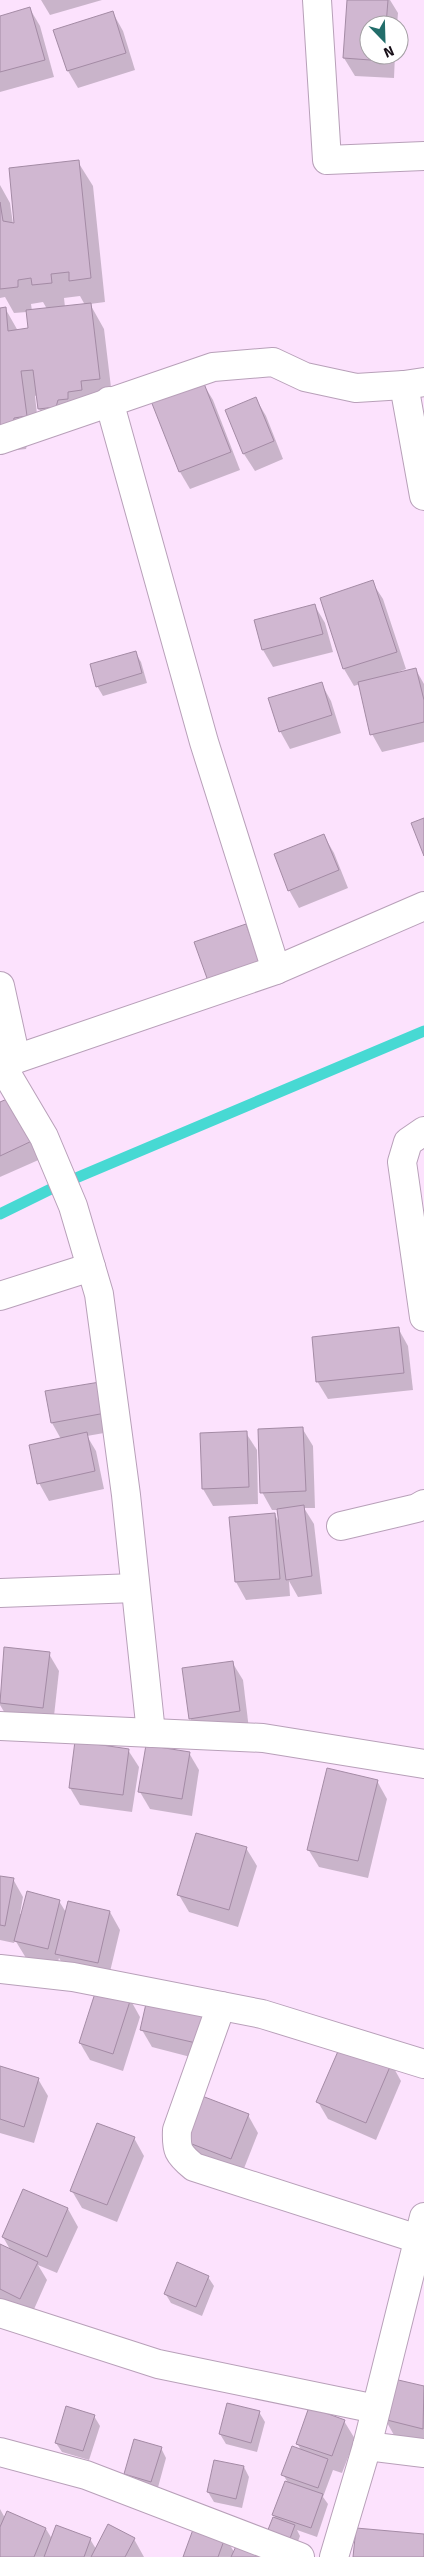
<svg xmlns="http://www.w3.org/2000/svg" width="424" height="2557" font-family="Signika,sans-serif">
	<rect width="100%" height="100%" fill="#fce2fd"/>
	<!-- shadow -->
	<g fill="#0003" fill-rule="evenodd">
		<path d="M41,0H102L50,15Z"/>
		<path d="M349,0H390L398,13L397,25H369V55H395L394,78L355,76L344,58Z"/>
		<path d="M30,9L40,26L54,77L0,92V17Z"/>
		<path d="M113,13L123,31L135,70L78,88L68,71L55,30Z"/>
		<path d="M78,162L93,186L105,302L90,304L104,329L113,404L72,425L70,431L53,433L39,409L37,395L35,396L40,441L28,442L26,449L0,452V309L5,308L18,331L29,330L27,312L14,313L5,297L0,298V185L10,203L13,224ZM80,296L85,305L65,307L64,298ZM43,302L47,309L32,311L31,304Z"/>
		<path d="M202,382L213,400L240,470L190,489L180,472L152,402Z"/>
		<path d="M256,399L266,416L283,459L255,471L244,454L227,410Z"/>
		<path d="M372,582L383,599L406,669L398,672L399,674L416,670L424,684V742L382,752L372,734L360,684L354,686L344,669Z"/>
		<path d="M315,606L325,623L333,652L273,667L263,650L256,621Z"/>
		<path d="M135,652L141,662L147,683L103,696L97,686Z"/>
		<path d="M321,683L331,701L341,733L290,749L280,731Z"/>
		<path d="M324,836L334,853L348,888L299,908L289,890Z"/>
		<path d="M13,1097L43,1158L0,1177V1103Z"/>
		<path d="M398,1328L408,1346L413,1390L328,1399L317,1381Z"/>
		<path d="M105,1382L121,1430L87,1436L96,1451L104,1489L49,1501L39,1483L61,1439L52,1423Z"/>
		<path d="M302,1428L313,1446L315,1508H304L314,1524L322,1594L298,1597L289,1581L290,1596L246,1600L236,1582L231,1518L275,1515L281,1526L279,1510H272L262,1492Z"/>
		<path d="M246,1433L257,1450L258,1504L213,1506L203,1489Z"/>
		<path d="M5,1648L49,1654L59,1671L53,1725L9,1720L0,1705Z"/>
		<path d="M232,1662L243,1680L249,1729L200,1736L190,1718Z"/>
		<path d="M128,1750L139,1767L132,1812L80,1805L70,1788Z"/>
		<path d="M189,1753L199,1770L192,1816L150,1809L140,1792Z"/>
		<path d="M377,1781L387,1799L368,1878L319,1867L308,1849Z"/>
		<path d="M246,1848L257,1866L238,1927L189,1912L179,1895Z"/>
		<path d="M0,1877L13,1879L23,1897L20,1914L59,1901L67,1914L110,1912L120,1930L108,1980L67,1971L59,1958L57,1966L26,1958L15,1940L14,1943L0,1940Z"/>
		<path d="M130,1999L140,2017L123,2071L90,2060L80,2043Z"/>
		<path d="M204,2010L206,2061L152,2047L142,2030Z"/>
		<path d="M391,2063L401,2081L376,2140L328,2119L318,2102Z"/>
		<path d="M0,2068L38,2079L48,2096L34,2143L0,2133Z"/>
		<path d="M248,2115L258,2133L241,2176L195,2159L185,2141Z"/>
		<path d="M134,2138L144,2156L117,2222L82,2208L72,2191Z"/>
		<path d="M24,2190L68,2209L78,2227L57,2273L38,2265L47,2280L31,2316L0,2301V2245L11,2251L3,2237Z"/>
		<path d="M208,2277L214,2286L202,2316L171,2303L165,2293Z"/>
		<path d="M395,2381L424,2387V2444L395,2437L385,2419Z"/>
		<path d="M259,2412L265,2422L257,2452L226,2444L220,2434Z"/>
		<path d="M94,2416L100,2426L89,2460L62,2452L56,2443Z"/>
		<path d="M344,2421L355,2439L342,2473L333,2470L323,2497L328,2504L317,2537L297,2530L300,2536L292,2557L274,2515L288,2483L283,2474L301,2450L297,2443Z"/>
		<path d="M161,2448L166,2458L157,2491L131,2483L125,2474Z"/>
		<path d="M244,2467L249,2477L242,2508L214,2502L208,2492Z"/>
		<path d="M0,2509L5,2518L46,2529L52,2539H90L96,2549L134,2539L144,2557H0Z"/>
		<path d="M225,2536L234,2552L279,2557H184Z"/>
	</g>
	<g fill="none" stroke-linecap="round" stroke-linejoin="round">
		<!-- stream -->
		<path stroke="#47d9d3" stroke-width="11" d="M0,1214L57,1186L424,1031"/>
	</g>
	<!-- building -->
	<g fill="#d0b7d1" stroke="#a48ba5">
		<path d="M347,0H388L386,25H369V55H384V61L343,58Z"/>
		<path d="M30,7L45,60L0,72V16Z"/>
		<path d="M113,11L126,53L67,71L53,30Z"/>
		<path d="M79,160L91,278L69,281V272L51,274L52,283L32,285L31,278L18,280V287L0,289V202L3,221L14,223L9,168Z"/>
		<path d="M91,303L100,379L81,381L82,390L68,392V399L58,400L56,407L38,409L33,370L21,371L27,416L14,418L13,424L0,426V308L6,307L8,331L28,328L26,310Z"/>
		<path d="M203,381L231,452L179,472L151,401Z"/>
		<path d="M256,397L274,441L243,454L225,410Z"/>
		<path d="M373,580L397,652L343,669L320,598Z"/>
		<path d="M315,604L323,634L262,650L254,620Z"/>
		<path d="M136,651L142,673L96,687L90,664Z"/>
		<path d="M416,668L424,700V722L370,735L358,682Z"/>
		<path d="M322,682L332,715L279,732L268,698Z"/>
		<path d="M424,818V856L411,823Z"/>
		<path d="M324,834L339,870L288,891L274,854Z"/>
		<path d="M246,924L260,963L208,981L194,942Z"/>
		<path d="M14,1096L34,1140L0,1156V1102Z"/>
		<path d="M399,1327L404,1373L316,1382L312,1337Z"/>
		<path d="M106,1381L111,1412L51,1423L45,1391Z"/>
		<path d="M303,1427L306,1491L260,1493L258,1429Z"/>
		<path d="M247,1431L249,1487L202,1489L200,1433Z"/>
		<path d="M87,1432L95,1471L37,1484L29,1445Z"/>
		<path d="M304,1505L312,1576L286,1580L277,1509Z"/>
		<path d="M275,1513L280,1579L235,1582L229,1517Z"/>
		<path d="M4,1647L50,1652L43,1708L0,1703Z"/>
		<path d="M233,1661L240,1711L189,1719L182,1668Z"/>
		<path d="M75,1741L129,1749L123,1795L69,1788Z"/>
		<path d="M146,1745L190,1752L182,1799L138,1792Z"/>
		<path d="M327,1768L378,1780L358,1861L307,1850Z"/>
		<path d="M196,1833L247,1847L229,1910L177,1895Z"/>
		<path d="M0,1876L14,1878L5,1926L0,1925Z"/>
		<path d="M27,1891L60,1900L48,1949L14,1941Z"/>
		<path d="M68,1901L110,1911L98,1963L55,1954Z"/>
		<path d="M97,1987L131,1998L113,2054L79,2043Z"/>
		<path d="M148,1995L205,2008L196,2043L140,2030Z"/>
		<path d="M342,2042L392,2062L366,2123L316,2102Z"/>
		<path d="M0,2066L39,2078L24,2127L0,2119Z"/>
		<path d="M202,2096L249,2114L231,2159L184,2141Z"/>
		<path d="M97,2123L135,2137L107,2205L70,2191Z"/>
		<path d="M23,2189L68,2208L47,2257L2,2237Z"/>
		<path d="M0,2244L38,2262L20,2299L0,2289Z"/>
		<path d="M177,2262L209,2276L196,2307L164,2294Z"/>
		<path d="M394,2379L424,2386L423,2429L383,2419Z"/>
		<path d="M227,2403L260,2411L251,2443L219,2434Z"/>
		<path d="M66,2406L95,2415L83,2451L55,2443Z"/>
		<path d="M309,2407L345,2420L332,2456L296,2444Z"/>
		<path d="M134,2439L162,2447L151,2482L124,2474Z"/>
		<path d="M292,2446L328,2459L318,2488L281,2475Z"/>
		<path d="M214,2460L244,2466L236,2499L207,2492Z"/>
		<path d="M285,2481L323,2494L311,2528L272,2515Z"/>
		<path d="M7,2511L46,2528L34,2557H0V2527Z"/>
		<path d="M273,2517L295,2525L286,2549L264,2540Z"/>
		<path d="M108,2524L135,2538L125,2557H91Z"/>
		<path d="M195,2524L226,2535L218,2557H183Z"/>
		<path d="M56,2525L91,2538L84,2557H44Z"/>
		<path d="M356,2528L424,2534V2557H353Z"/>
		<path d="M238,2542L283,2557H231Z"/>
	</g>
	<g fill="none" stroke-linecap="round" stroke-linejoin="round">
		<!-- minor casing -->
		<g stroke="#b8a0b9" stroke-width="30">
			<g id="minor">
				<path d="M317,0L327,160L424,156"/>
				<path d="M404,385L424,496"/>
				<path d="M109,401L204,742L276,970"/>
				<path d="M0,440L213,367L273,362L305,377L356,388L404,385L424,382"/>
				<path d="M0,986L16,1059"/>
				<path d="M2,1066L44,1137L73,1206L99,1294L126,1495L151,1733"/>
				<path d="M0,1067L16,1059L276,970L424,906"/>
				<path d="M424,1131L408,1142L402,1162L424,1317"/>
				<path d="M0,1296L91,1267"/>
				<path d="M341,1526L417,1508L424,1504"/>
				<path d="M0,1593L135,1588"/>
				<path d="M0,1726L263,1738L424,1764"/>
				<path d="M0,1969L73,1977L262,2014L424,2064"/>
				<path d="M221,2006L177,2130C176,2150 178,2154 194,2167L418,2239"/>
				<path d="M0,2313L158,2364L376,2409"/>
				<path d="M367,2446L424,2453"/>
				<path d="M0,2452L86,2475L300,2557"/>
				<path d="M334,2557L367,2446L424,2217"/>
			</g>
		</g>
		<!-- minor -->
		<use href="#minor" stroke="#fff" stroke-width="28"/>
	</g>
	<!-- north arrow -->
	<g transform="translate(384 40) rotate(157)"><circle r="24" fill="#ffffff" stroke="#a39fa3"/>
	<path d="M0-4L9 19L0 12L-9 19Z" fill="#226d6a"/>
	<text y="-8" font-size="14" font-weight="bold" text-anchor="middle" fill="#180f18">N</text>
	</g>
</svg>
